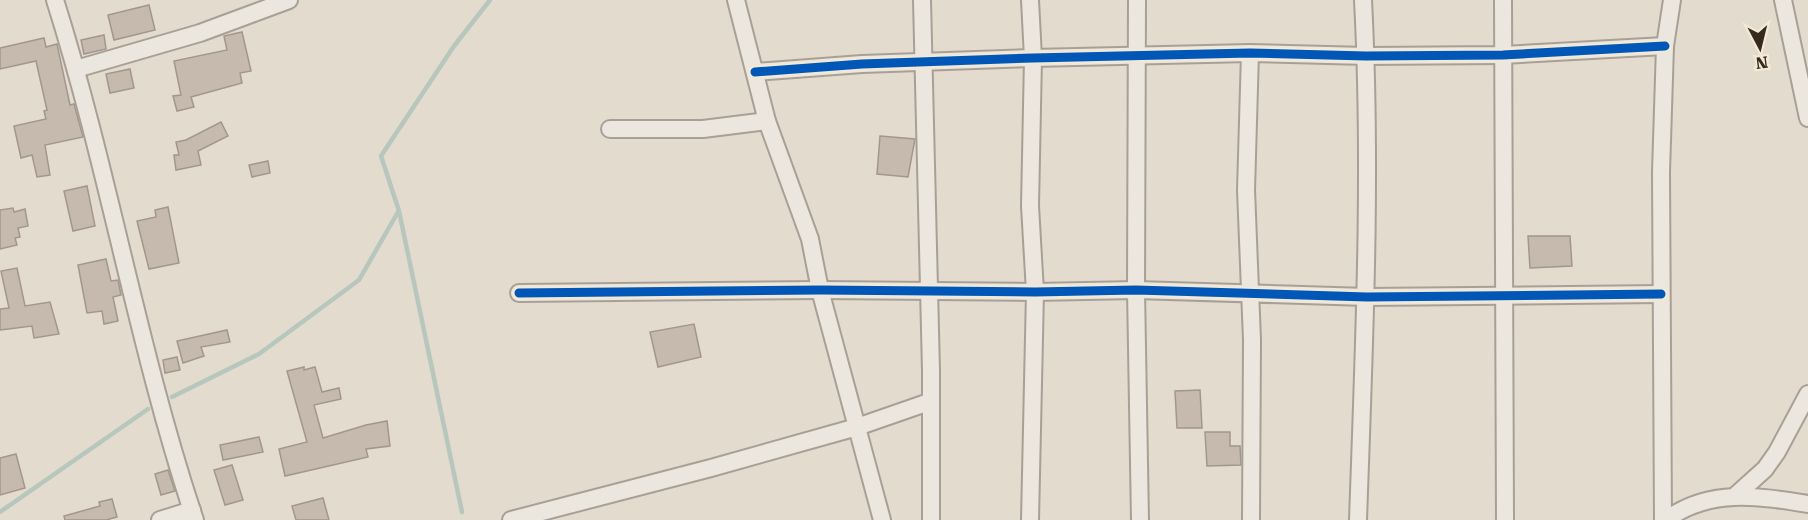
<svg xmlns="http://www.w3.org/2000/svg" width="1808" height="520" font-family="'Roboto Serif',serif">
	<rect width="100%" height="100%" fill="#e3dbcd"/>
	<g fill="none" stroke-linecap="round" stroke-linejoin="round">
		<!-- stream -->
		<g stroke="#b8c7bd" stroke-width="4.5">
			<path d="M172,397L259,354L359,280L398,212"/>
			<path d="M0,512L148,409"/>
			<path d="M462,512L399,211L381,156L454,46L490,0"/>
		</g>
	</g>
	<!-- building -->
	<g fill="#c6baae" stroke="#a3978d" stroke-width="1.5">
		<path d="M149,5L155,30L114,40L108,15Z"/>
		<path d="M242,32L251,71L240,73L242,83L191,97L194,107L177,111L173,96L181,95L174,61L227,50L224,36Z"/>
		<path d="M104,35L106,49L84,54L81,40Z"/>
		<path d="M44,38L46,47L57,44L70,105L74,104L83,137L45,145L50,175L37,177L32,155L21,158L14,126L46,119L44,111L47,110L36,61L0,69V48Z"/>
		<path d="M130,69L134,88L110,93L106,74Z"/>
		<path d="M221,122L228,136L198,151L201,165L176,170L174,155H179L176,142L186,140Z"/>
		<path d="M880,136L915,139L908,177L877,174Z"/>
		<path d="M268,161L270,173L252,177L249,165Z"/>
		<path d="M87,186L95,226L73,231L64,191Z"/>
		<path d="M168,207L179,263L149,269L137,221L156,217L155,210Z"/>
		<path d="M13,208L14,212L25,209L28,226L18,228L20,237L15,238L17,245L0,249V210Z"/>
		<path d="M1528,236H1570L1572,266L1530,268Z"/>
		<path d="M106,259L111,281L118,280L121,295L113,297L118,321L104,324L102,311L87,313L78,265Z"/>
		<path d="M17,268L25,306L50,302L59,334L34,338L32,326L0,330V309L9,308L1,271Z"/>
		<path d="M694,324L701,357L658,367L650,332Z"/>
		<path d="M227,330L230,342L201,347L204,356L183,363L177,341Z"/>
		<path d="M177,357L180,370L165,373L163,360Z"/>
		<path d="M304,367V370L315,367L322,392L339,388L341,399L314,405L323,438L366,425L387,421L390,446L366,449L368,457L285,476L279,449L307,442L287,371Z"/>
		<path d="M1200,390L1202,428H1177L1175,391Z"/>
		<path d="M1205,432H1230V446H1240L1241,465L1207,466Z"/>
		<path d="M259,437L263,452L223,460L220,445Z"/>
		<path d="M16,454L25,488L0,495V458Z"/>
		<path d="M232,465L243,500L225,505L214,470Z"/>
		<path d="M168,470L175,491L161,495L155,474Z"/>
		<path d="M323,498L329,520H296L292,506Z"/>
		<path d="M112,499L117,517L106,520H65L64,516L100,506L99,502Z"/>
	</g>
	<g fill="none" stroke-linecap="round" stroke-linejoin="round">
		<!-- street casing -->
		<g stroke="#a8a096" stroke-width="20">
			<g id="street">
				<path d="M55,0C109,171 138,350 195,520"/>
				<path d="M736,0L767,121L810,239L820,290L882,520"/>
				<path d="M922,0L931,371V520"/>
				<path d="M1030,0L1033,58L1030,206L1035,292L1030,520"/>
				<path d="M1137,0L1136,290L1140,520"/>
				<path d="M1503,0L1505,520"/>
				<path d="M1783,0L1808,118"/>
				<path d="M1250,53L1246,190L1252,340L1251,520"/>
				<path d="M76,69L200,33L289,0"/>
				<path d="M755,72L862,64L1033,58L1250,53L1366,56L1503,55L1665,46"/>
				<path d="M610,129H703L767,121"/>
				<path d="M519,293L820,290L1035,292L1136,290L1367,297L1661,294"/>
				<path d="M1735,496L1765,469L1777,452L1808,394"/>
				<path d="M160,520L192,510"/>
				<path d="M511,520L711,468L857,427L929,402"/>
				<path d="M1358,520C1364,347 1372,173 1363,0"/>
				<path d="M1663,520L1661,172L1665,46L1672,0"/>
				<path d="M1666,520C1709,488 1758,496 1808,504"/>
			</g>
		</g>
		<!-- street -->
		<use href="#street" stroke="#ebe6de" stroke-width="16"/>
		<!-- cycleway casing -->
		<g stroke="#f3e9d4" stroke-width="13">
			<g id="cycleway">
				<path d="M755,72L862,64L1033,58L1250,53L1366,56L1503,55L1665,46"/>
				<path d="M519,293L820,290L1035,292L1136,290L1367,297L1661,294"/>
			</g>
		</g>
		<!-- cycleway -->
		<use href="#cycleway" stroke="#0057b8" stroke-width="9"/>
	</g>
	<!-- north arrow -->
	<g transform="translate(1760 48) rotate(173)" stroke="#f3e9d4" stroke-width="4.5" paint-order="stroke">
	<path d="M0-4.5L10 22L0 15L-10 22Z" fill="#36291f"/>
	<text y="-9" font-size="16" font-weight="bold" text-anchor="middle" fill="#36291f">N</text>
	</g>
</svg>
